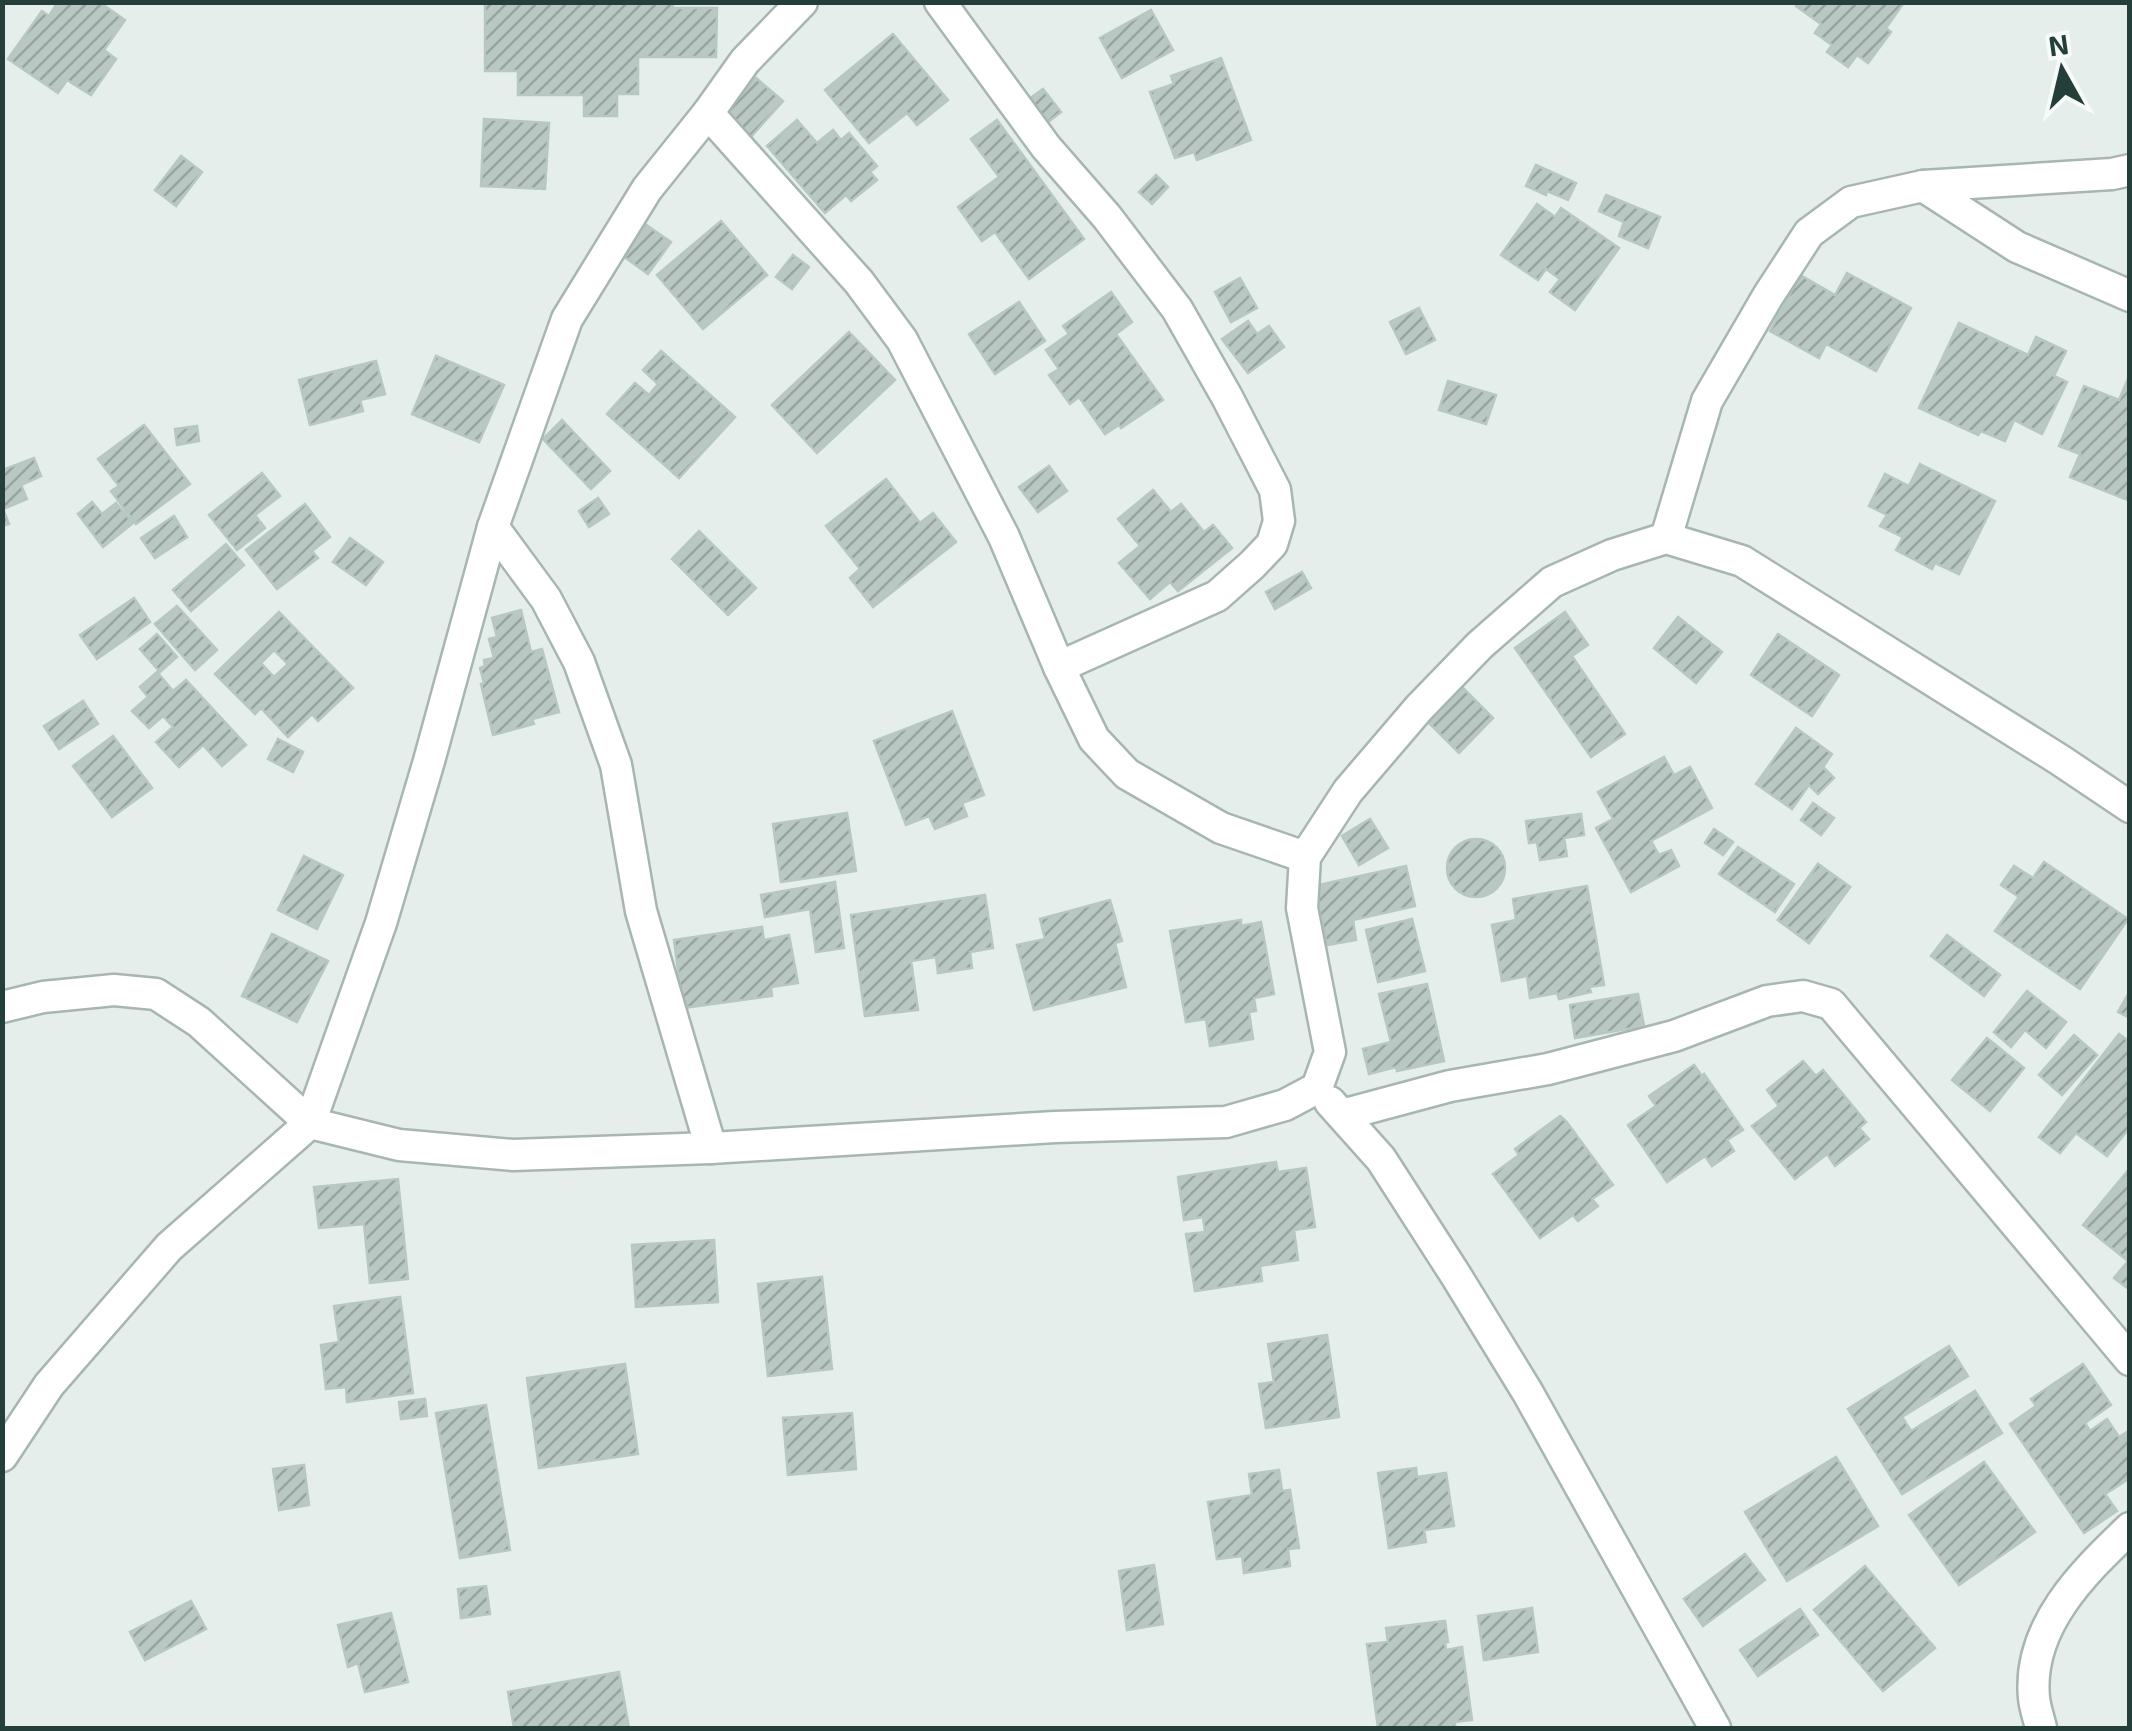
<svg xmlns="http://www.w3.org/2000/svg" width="2132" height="1731" font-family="'Exo 2',sans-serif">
	<defs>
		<pattern id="building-hatch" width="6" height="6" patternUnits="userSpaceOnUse" patternTransform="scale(2.5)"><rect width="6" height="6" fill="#bac8c3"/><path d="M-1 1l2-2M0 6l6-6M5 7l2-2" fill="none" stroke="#97a49f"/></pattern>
	</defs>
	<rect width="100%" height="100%" fill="#e5eeea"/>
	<!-- building -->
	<g fill="url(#building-hatch)" stroke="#b7c7c1" stroke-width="2.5" fill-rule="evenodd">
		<path d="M58,2H99L125,20L104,50L116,59L91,95L67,80L58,93L8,59L42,11L49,16Z"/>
		<path d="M485,2H673V8H717L716,57H638V94H617V116H584V95H518V71H485Z"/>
		<path d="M1798,2H1901L1903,4L1886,28L1891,32L1868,63L1857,55L1848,67L1827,52L1832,45L1815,33L1821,24L1796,6Z"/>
		<path d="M1151,10L1173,50L1122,78L1100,38Z"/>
		<path d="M893,34L948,100L917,125L907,113L869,143L825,90Z"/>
		<path d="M1221,58L1251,140L1197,160L1194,152L1175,158L1150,92L1174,84L1171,76Z"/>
		<path d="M756,78L783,101L749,139L723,116Z"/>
		<path d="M1043,89L1061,112L1043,126L1025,102Z"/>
		<path d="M484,119L549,123L545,189L481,186Z"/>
		<path d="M797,120L817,143L833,130L841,140L849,133L877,166L870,172L877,180L851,201L846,195L825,213L767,146Z"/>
		<path d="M997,120L1084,239L1029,279L995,232L982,241L958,207L999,177L971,139Z"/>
		<path d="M181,156L202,172L176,206L155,190Z"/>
		<path d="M1536,165L1576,183L1568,200L1547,191L1546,195L1526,186Z"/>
		<path d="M1156,175L1168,187L1152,204L1139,192Z"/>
		<path d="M1606,195L1660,217L1648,248L1619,236L1624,222L1599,211Z"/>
		<path d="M1537,204L1555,217L1561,208L1619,248L1575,310L1550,292L1560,279L1546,269L1538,280L1501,255Z"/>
		<path d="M721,221L767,275L703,329L657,275Z"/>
		<path d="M645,224L671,242L648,274L623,256Z"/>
		<path d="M793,255L809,267L792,289L776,277Z"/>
		<path d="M1847,273L1911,308L1876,371L1826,344L1819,358L1770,331L1800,275L1835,295Z"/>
		<path d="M1240,278L1257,308L1231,322L1215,292Z"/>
		<path d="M1111,292L1132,322L1116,334L1163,400L1121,428L1119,425L1105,434L1079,397L1070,404L1049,375L1059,369L1046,350L1069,334L1063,326Z"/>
		<path d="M1019,302L1045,341L995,374L969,334Z"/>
		<path d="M1419,308L1435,340L1406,354L1390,322Z"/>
		<path d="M1248,321L1257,334L1269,326L1284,347L1248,373L1222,339Z"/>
		<path d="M1959,323L2028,355L2036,337L2066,351L2054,376L2067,382L2042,434L2014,420L2005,441L1981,431L1978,435L1919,408Z"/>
		<path d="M849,332L895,380L817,453L772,405Z"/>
		<path d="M661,351L735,417L679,478L607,414L635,383L649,395L658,384L643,370Z"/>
		<path d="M436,356L504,385L479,442L412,414Z"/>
		<path d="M376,361L385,394L360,400L363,411L310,425L299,380Z"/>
		<path d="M2130,374V501L2070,477L2080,454L2059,446L2084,386L2119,400Z"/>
		<path d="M1448,381L1496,395L1486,424L1439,410Z"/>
		<path d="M562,420L610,471L591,489L543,439Z"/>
		<path d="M144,425L190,484L136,524L111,491L119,486L98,459Z"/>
		<path d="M197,426L199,441L177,445L175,429Z"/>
		<path d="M34,458L41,476L21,485L27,499L3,509L9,524L2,526V470Z"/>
		<path d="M1920,464L1995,501L1959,574L1935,563L1932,569L1896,550L1903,537L1880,526L1887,515L1869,506L1885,474L1909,486Z"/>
		<path d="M1049,466L1067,491L1038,512L1019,487Z"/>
		<path d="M262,473L280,496L255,515L265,528L237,550L209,515Z"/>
		<path d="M886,479L920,523L933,513L956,542L873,607L850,578L860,569L826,526Z"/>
		<path d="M1153,490L1171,512L1181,504L1204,532L1213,525L1232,548L1178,591L1170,582L1150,599L1119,563L1140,546L1118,519Z"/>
		<path d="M598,498L609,514L589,527L579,511Z"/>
		<path d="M92,502L102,514L116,503L133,523L103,547L78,514Z"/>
		<path d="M305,504L330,537L312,551L318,558L277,589L246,550Z"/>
		<path d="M174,516L187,537L155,558L141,538Z"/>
		<path d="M699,531L756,588L728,615L672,559Z"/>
		<path d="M350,538L383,562L366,585L333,562Z"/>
		<path d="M226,544L244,565L191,611L173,590Z"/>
		<path d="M1302,572L1311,588L1275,609L1266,592Z"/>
		<path d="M134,598L150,622L97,659L80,635Z"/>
		<path d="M177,606L217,650L195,670L155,624Z"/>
		<path d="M521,610L531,652L542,649L559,712L532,719L534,724L493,735L481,684L484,683L480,668L485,666L484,660L494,658L489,639L497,637L492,618Z"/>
		<path d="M279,612L353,688L318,721L312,714L288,737L261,708L255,714L215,674ZM274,650L288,664L274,677L261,663Z"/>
		<path d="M1565,612L1588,645L1572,656L1625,734L1591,757L1515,648Z"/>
		<path d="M1678,617L1722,652L1696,683L1654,648Z"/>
		<path d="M157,634L177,657L160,672L140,649Z"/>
		<path d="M1778,634L1839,675L1812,716L1751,675Z"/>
		<path d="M157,672L173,691L186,680L246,745L222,766L203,745L179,767L156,742L173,727L163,716L149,728L132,711L148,697L140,687Z"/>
		<path d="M1462,687L1493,718L1459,753L1428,722Z"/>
		<path d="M83,701L98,724L59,749L44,726Z"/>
		<path d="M952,711L984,795L962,803L967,816L935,829L929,816L906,825L874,741Z"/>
		<path d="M1796,728L1832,754L1823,767L1834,778L1818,794L1809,785L1792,809L1756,784Z"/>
		<path d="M113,736L152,788L112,817L73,766Z"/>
		<path d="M278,739L303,752L293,772L268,759Z"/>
		<path d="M1664,757L1674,775L1690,767L1712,808L1651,841L1659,855L1671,850L1679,866L1631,892L1596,828L1613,819L1598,792Z"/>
		<path d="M1813,803L1834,818L1821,835L1801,820Z"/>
		<path d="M847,813L856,871L781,882L773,824Z"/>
		<path d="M1581,814L1584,835L1564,838L1567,856L1540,860L1537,842L1529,843L1526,821Z"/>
		<path d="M1370,819L1388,848L1359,865L1342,836Z"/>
		<path d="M1714,829L1733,842L1723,855L1705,843Z"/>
		<circle cx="1476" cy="868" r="29"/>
		<path d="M1738,847L1794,884L1775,912L1719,874Z"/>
		<path d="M304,856L343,875L317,929L278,910Z"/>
		<path d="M2044,862L2128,919L2080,989L1995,931L2019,897L2001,885L2014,866L2033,878Z"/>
		<path d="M1818,864L1850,887L1809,943L1778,920Z"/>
		<path d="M1818,864L1850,887L1809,943L1778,920Z"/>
		<path d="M1406,866L1415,906L1353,920L1356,940L1327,945L1314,886Z"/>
		<path d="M835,882L844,948L816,952L810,909L765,917L761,895Z"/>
		<path d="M1587,886L1604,985L1589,987L1591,992L1559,999L1557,993L1530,998L1527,976L1502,981L1492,925L1516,920L1513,899Z"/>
		<path d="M985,895L993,948L970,952L972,968L938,973L936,957L911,961L918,1010L865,1016L851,915Z"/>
		<path d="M1110,900L1122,941L1115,943L1126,987L1034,1010L1017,945L1045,939L1040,919Z"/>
		<path d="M1412,919L1425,971L1378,982L1366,930Z"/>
		<path d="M1241,920V926L1261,922L1274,994L1254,998L1256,1011L1249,1012L1253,1039L1210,1046L1206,1019L1186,1022L1170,931Z"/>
		<path d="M762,927L764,940L789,935L798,983L771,987L772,996L683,1008L674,940Z"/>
		<path d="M272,934L328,961L297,1022L242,996Z"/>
		<path d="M1947,935L2000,975L1984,996L1931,956Z"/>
		<path d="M1427,984L1444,1061L1397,1071L1396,1067L1369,1074L1363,1049L1391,1042L1379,994Z"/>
		<path d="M2027,991L2066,1022L2046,1048L2025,1030L2011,1047L1994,1032Z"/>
		<path d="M2130,991V1018L2118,1012Z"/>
		<path d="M1638,994L1644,1026L1575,1038L1570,1005Z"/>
		<path d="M2119,1034L2130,1042V1072L2127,1076L2130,1078V1127L2107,1156L2076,1133L2060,1153L2039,1137Z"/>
		<path d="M2074,1035L2097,1055L2062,1095L2039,1075Z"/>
		<path d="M1987,1038L2024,1068L1990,1111L1952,1080Z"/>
		<path d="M1803,1061L1816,1076L1823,1070L1866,1122L1859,1128L1869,1139L1835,1166L1827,1154L1795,1179L1752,1126L1779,1106L1767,1090Z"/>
		<path d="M1694,1065L1702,1076L1704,1074L1743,1130L1727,1140L1734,1151L1712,1166L1705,1156L1667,1182L1628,1125L1656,1106L1649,1096Z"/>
		<path d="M1560,1116L1566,1121L1613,1185L1592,1199L1598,1206L1578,1221L1573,1215L1540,1238L1493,1174L1519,1155L1515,1149Z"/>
		<path d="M1276,1162L1278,1172L1306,1168L1315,1227L1294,1230L1298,1260L1260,1266L1262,1281L1195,1291L1186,1234L1205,1232L1203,1217L1184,1220L1178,1177Z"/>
		<path d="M2130,1168V1290L2114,1278L2128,1261L2083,1225Z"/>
		<path d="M398,1179L408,1279L370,1283L364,1224L319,1228L314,1187Z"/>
		<path d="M714,1240L718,1302L636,1307L632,1245Z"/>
		<path d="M822,1277L832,1369L768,1376L758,1284Z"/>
		<path d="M400,1297L413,1393L347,1402L346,1387L326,1389L321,1345L339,1342L334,1306Z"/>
		<path d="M1327,1335L1339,1417L1266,1428L1259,1384L1274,1382L1268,1344Z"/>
		<path d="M1949,1346L1968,1376L1902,1417L1911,1431L1975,1391L2002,1433L1902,1494L1848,1409Z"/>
		<path d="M625,1364L638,1454L539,1468L527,1378Z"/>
		<path d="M2083,1364L2111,1405L2085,1423L2090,1431L2107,1419L2119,1437L2130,1430V1478L2105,1494L2117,1511L2084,1533L2010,1424L2036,1406L2031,1399Z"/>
		<path d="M425,1399L427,1416L401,1419L399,1402Z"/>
		<path d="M486,1405L510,1550L460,1558L436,1413Z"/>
		<path d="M852,1413L856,1469L788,1475L783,1418Z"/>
		<path d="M1836,1457L1878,1526L1787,1581L1745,1512Z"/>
		<path d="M1984,1462L2035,1532L1959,1585L1909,1515Z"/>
		<path d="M304,1465L309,1505L279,1510L273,1469Z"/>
		<path d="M1416,1468L1417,1477L1446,1473L1454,1526L1424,1530L1426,1542L1389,1548L1378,1473Z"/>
		<path d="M1279,1470L1282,1491L1290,1490L1299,1548L1288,1549L1290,1566L1244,1573L1242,1556L1217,1559L1208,1502L1252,1495L1249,1474Z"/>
		<path d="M1745,1554L1765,1580L1703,1626L1684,1599Z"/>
		<path d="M1154,1565L1163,1624L1127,1630L1119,1571Z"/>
		<path d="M1865,1566L1935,1648L1883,1691L1814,1610Z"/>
		<path d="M486,1586L490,1614L461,1618L458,1589Z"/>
		<path d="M191,1601L206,1629L145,1660L130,1632Z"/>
		<path d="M1532,1608L1538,1652L1484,1660L1478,1616Z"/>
		<path d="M1800,1609L1818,1635L1758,1676L1740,1650Z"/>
		<path d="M391,1613L408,1682L365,1692L358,1663L348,1667L338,1625Z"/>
		<path d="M1445,1621L1448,1642L1445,1643L1446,1650L1462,1647L1472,1720L1455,1722V1728H1378L1367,1644L1388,1642L1386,1628Z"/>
		<path d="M619,1672L629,1728H514L508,1692Z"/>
	</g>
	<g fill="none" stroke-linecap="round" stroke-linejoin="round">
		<!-- street casing -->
		<g stroke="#a7b6b1" stroke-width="35">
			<g id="street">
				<path d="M940,2L1046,147L1107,217L1177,309L1227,397L1275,490L1279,521L1272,544L1252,565L1217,596L1059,667"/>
				<path d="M708,113L859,282L902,340L1004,537L1059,667L1094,739L1127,774L1221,828L1305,857"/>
				<path d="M1923,186L2017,247L2130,296"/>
				<path d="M493,527L546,599L579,662L616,765L641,911L711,1148"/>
				<path d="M1666,538L1707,401L1768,296L1809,233L1851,202L1923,186L2112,174L2130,170"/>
				<path d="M2,1007L43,997L114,990L156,994L199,1022L310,1123L399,1145L513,1155L711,1148L1055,1127L1226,1122L1285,1105L1317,1088L1330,1052L1302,908L1305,857L1348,791L1419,708L1480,645L1552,582L1612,555L1666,538L1742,561L2060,760L2130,807"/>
				<path d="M1330,1102L1381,1159L1455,1274L1528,1393L1715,1728"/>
				<path d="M1342,1115L1450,1086L1548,1069L1674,1036L1767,1001L1803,996L1831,1004L2130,1360"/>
				<path d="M2,1456L49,1385L169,1247L310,1123L381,923L429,761L493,527L567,319L647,189L708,113L745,61L802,2"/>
				<path d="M2041,1728C2039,1719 2035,1708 2034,1698C2027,1627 2083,1573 2130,1528"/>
			</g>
		</g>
		<!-- street -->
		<use href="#street" stroke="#fff" stroke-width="30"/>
	</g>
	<!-- border -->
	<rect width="2132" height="1731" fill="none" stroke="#243f39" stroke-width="10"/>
	<!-- north arrow -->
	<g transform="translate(2062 70) rotate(352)" stroke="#f6faf8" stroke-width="8" paint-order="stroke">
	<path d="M0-8L18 38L0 25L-18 38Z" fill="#243f39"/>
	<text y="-15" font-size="28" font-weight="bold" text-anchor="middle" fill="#243f39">N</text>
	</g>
</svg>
